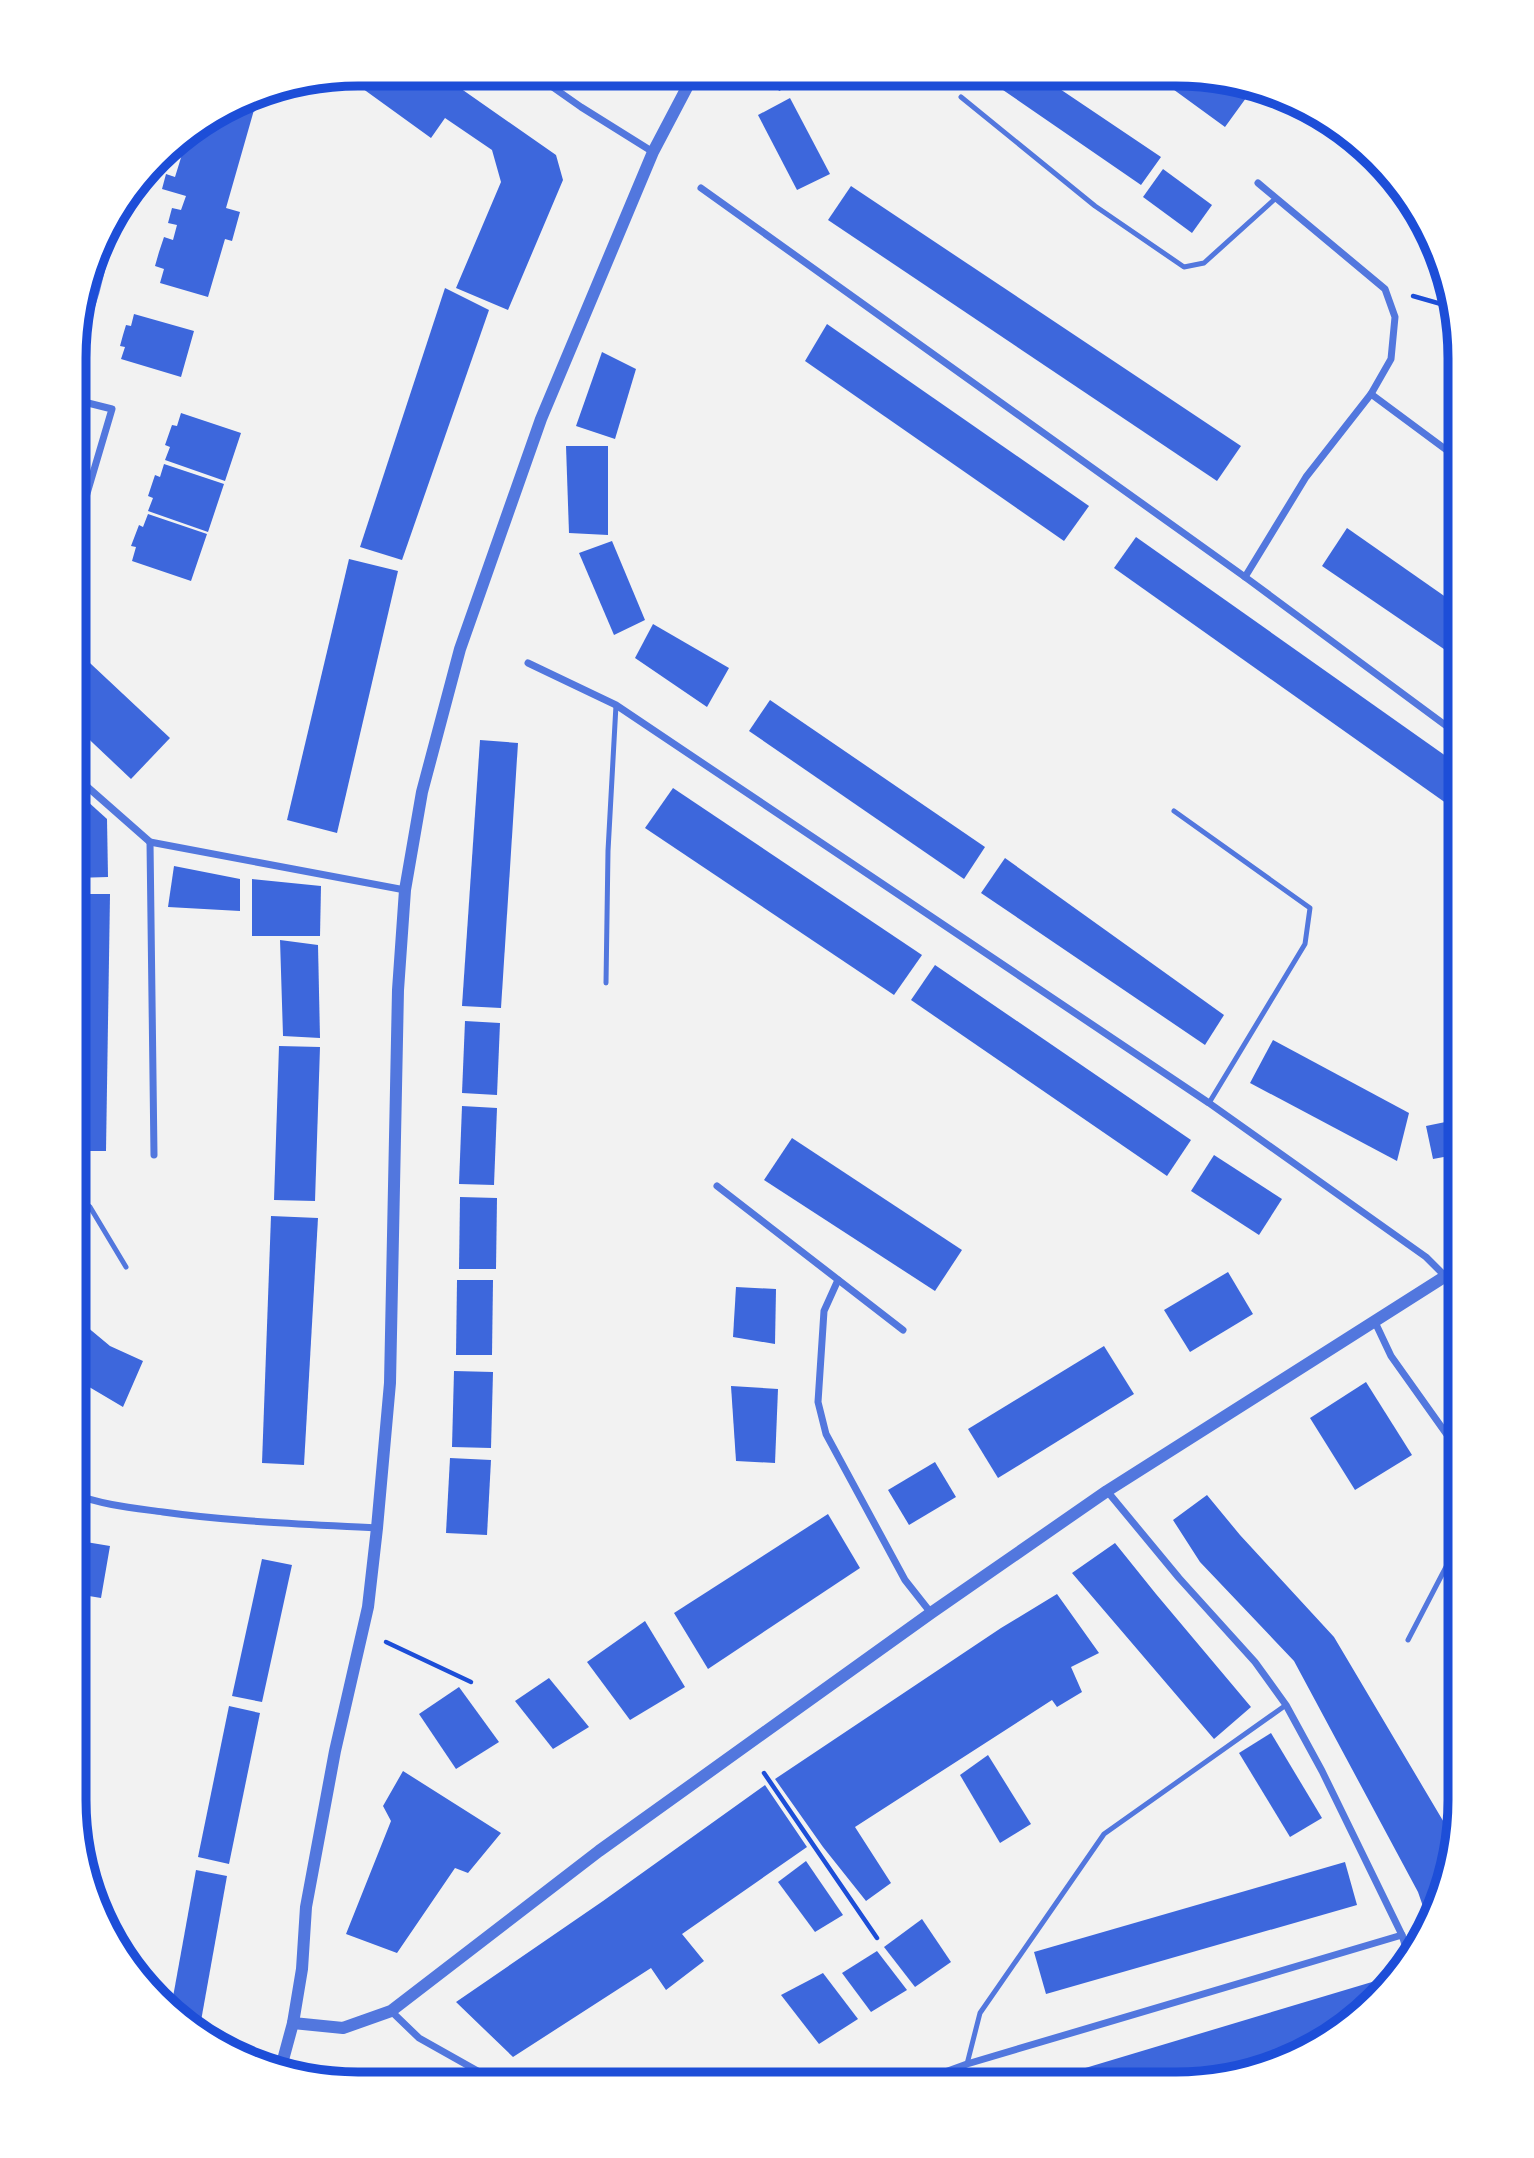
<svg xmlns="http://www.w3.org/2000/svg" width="1534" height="2158" font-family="Helvetica,sans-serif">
	<rect width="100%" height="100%" fill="#f2f2f2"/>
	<!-- building -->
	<g fill="#3d67dc">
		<path d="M358,74H440L556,155L563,180L508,310L456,288L501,182L492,150L445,118L431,138L348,78L342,76Z"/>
		<path d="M746,75H789L780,91Z"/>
		<path d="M1012,75L1056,76L1051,83L1161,157L1141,185L1003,90Z"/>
		<path d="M1155,76H1209L1217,82L1220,78L1254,87L1225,127Z"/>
		<path d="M262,91L257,110H254L226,208L240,212L232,241L225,239L208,297L160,283L164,269L155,266L159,252L164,237L173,240L177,225L168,223L172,208L181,210L186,196L162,189L166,174L175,177L184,148L175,145L176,141L189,133L196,135L198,128Z"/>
		<path d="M790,98L830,174L797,190L758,115Z"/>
		<path d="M1163,169L1212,205L1192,233L1143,197Z"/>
		<path d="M851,186L1241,446L1217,481L828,220Z"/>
		<path d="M445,288L489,310L402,560L360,547Z"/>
		<path d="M134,314L194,331L181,377L121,359L125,347L120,346L123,335L126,325L131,326Z"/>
		<path d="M827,324L1089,506L1064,541L805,361Z"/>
		<path d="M602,352L636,369L615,439L576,426Z"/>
		<path d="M181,413L241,433L225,481L165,460L170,447L165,445L172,425L177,426Z"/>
		<path d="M566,446H608V535L569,533Z"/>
		<path d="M164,464L224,484L208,532L148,511L153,498L148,496L155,475L160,477Z"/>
		<path d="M148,514L207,534L191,581L132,561L136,547L131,546L139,525L143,527Z"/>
		<path d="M1347,528L1460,607V660L1322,566Z"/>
		<path d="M1136,537L1460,766V813L1114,568Z"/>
		<path d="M612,541L645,620L614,635L579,553Z"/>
		<path d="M349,559L398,571L337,833L287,820Z"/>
		<path d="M653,624L729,668L707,707L635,658Z"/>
		<path d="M75,649L170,738L131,779L75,726Z"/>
		<path d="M770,700L985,847L964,879L749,731Z"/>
		<path d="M480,740L518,743L501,1008L462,1006Z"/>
		<path d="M673,788L922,955L894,995L645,828Z"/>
		<path d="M75,790L107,819L108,877L75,878Z"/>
		<path d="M1005,858L1224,1015L1205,1045L981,893Z"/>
		<path d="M174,866L240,879V911L168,907Z"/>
		<path d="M252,879L321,886L320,936H252Z"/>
		<path d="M75,894H110L106,1151H75Z"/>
		<path d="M280,940L318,945L320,1038L283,1036Z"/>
		<path d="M935,965L1191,1140L1167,1176L911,1000Z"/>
		<path d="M465,1021L500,1023L497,1095L462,1093Z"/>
		<path d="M1273,1040L1409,1113L1397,1161L1250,1083Z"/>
		<path d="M279,1046L320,1047L315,1201L274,1200Z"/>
		<path d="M462,1106L497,1108L494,1185L459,1184Z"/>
		<path d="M1460,1119V1154L1433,1159L1426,1126Z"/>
		<path d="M792,1138L962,1250L935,1291L764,1180Z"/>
		<path d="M1214,1155L1282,1199L1259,1235L1191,1191Z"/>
		<path d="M460,1197L497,1198L496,1269H459Z"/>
		<path d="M271,1216L318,1218L304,1465L262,1463Z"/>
		<path d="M1228,1272L1253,1314L1190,1352L1164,1310Z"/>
		<path d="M457,1280H493L492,1355H456Z"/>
		<path d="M736,1287L776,1289L775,1344L733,1337Z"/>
		<path d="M74,1316L110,1346L143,1361L123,1407L74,1378Z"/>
		<path d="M1104,1346L1134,1394L998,1478L968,1429Z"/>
		<path d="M454,1371L493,1372L491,1448L452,1447Z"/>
		<path d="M1366,1382L1412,1455L1355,1490L1310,1418Z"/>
		<path d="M731,1386L778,1389L775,1463L736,1461Z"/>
		<path d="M450,1458L491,1460L487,1535L446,1533Z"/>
		<path d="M935,1462L956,1497L909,1525L888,1490Z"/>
		<path d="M1207,1495L1240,1535L1334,1637L1455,1841L1445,1892L1432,1919L1428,1921L1418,1892L1294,1661L1200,1562L1173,1520Z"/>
		<path d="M828,1514L860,1568L708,1669L674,1613Z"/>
		<path d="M74,1540L110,1546L101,1598L77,1594L80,1573L74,1572Z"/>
		<path d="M1115,1543L1156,1594L1251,1707L1214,1739L1072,1573Z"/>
		<path d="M262,1559L292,1565L262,1702L232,1696Z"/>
		<path d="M1057,1594L1099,1653L1071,1667L1082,1692L1057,1707L1052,1700L855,1827L891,1883L866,1901L823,1847L775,1779L1001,1628Z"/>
		<path d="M645,1621L685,1687L630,1720L587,1662Z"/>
		<path d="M549,1678L589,1727L553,1749L515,1701Z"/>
		<path d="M459,1687L499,1742L456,1769L419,1714Z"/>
		<path d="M229,1706L260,1713L229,1864L198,1857Z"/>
		<path d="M1271,1733L1322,1818L1290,1837L1239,1753Z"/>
		<path d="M988,1755L1031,1824L1000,1843L960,1775Z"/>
		<path d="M403,1771L501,1833L468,1873L455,1868L397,1953L346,1934L391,1821L383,1806Z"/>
		<path d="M765,1785L807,1847L682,1934L704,1961L666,1990L651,1968L513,2057L456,2002L603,1901Z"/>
		<path d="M806,1861L843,1915L815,1932L778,1882Z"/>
		<path d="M1345,1862L1357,1905L1046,1994L1034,1952Z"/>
		<path d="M196,1870L227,1876L199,2032L185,2026L171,2008Z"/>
		<path d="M922,1919L951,1962L915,1987L884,1947Z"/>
		<path d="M877,1951L907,1990L871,2012L842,1973Z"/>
		<path d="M823,1973L858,2019L819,2044L781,1995Z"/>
		<path d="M1382,1979L1385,1989L1363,2014L1303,2054L1176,2084H1032Z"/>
	</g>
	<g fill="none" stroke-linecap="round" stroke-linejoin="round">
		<!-- path -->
		<g stroke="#1d4ed8" stroke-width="4.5">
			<path d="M1413,296L1448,306"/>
			<path d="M386,1642L471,1682"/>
			<path d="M764,1773L877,1938"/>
		</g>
		<!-- service -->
		<g stroke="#5277de" stroke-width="5">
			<path d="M961,97L1095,206L1184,267L1204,263L1276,198"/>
			<path d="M1174,811L1310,908L1305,944L1209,1103"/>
			<path d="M606,983L608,851L616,705"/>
			<path d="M75,1195L90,1207L126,1267"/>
			<path d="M1408,1640L1447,1565L1460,1548"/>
			<path d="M1460,1734L1450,1723L1460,1692"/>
			<path d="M74,1767L85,1769"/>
			<path d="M967,2064L980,2013L1104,1834L1286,1705"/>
		</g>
		<!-- minor -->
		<g stroke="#5277de" stroke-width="7">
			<path d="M534,74L581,107L653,152"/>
			<path d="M701,188L1245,577L1460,736"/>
			<path d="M76,356L96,292L117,209"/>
			<path d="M1371,394L1460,460"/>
			<path d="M76,400L112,409L83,507"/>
			<path d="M1245,577L1306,477L1371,394L1391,359L1395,317L1385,289L1258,183"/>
			<path d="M528,663L616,705L1209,1103L1426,1257L1445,1276"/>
			<path d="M75,776L150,842L405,890"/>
			<path d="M150,842L154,1155"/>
			<path d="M717,1186L903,1330"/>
			<path d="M838,1280L824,1311L818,1402L826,1434L905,1580L931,1613"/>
			<path d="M1374,1320L1391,1356L1460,1453"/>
			<path d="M1107,1491L1179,1578L1255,1662L1286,1705L1322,1771L1402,1935L1410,1961"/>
			<path d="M74,1494C102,1505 134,1508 163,1512C234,1522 306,1524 377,1528"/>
			<path d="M1406,1947L1420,1942"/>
			<path d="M391,2011L419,2038L499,2083"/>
			<path d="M938,2084L945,2072L967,2064L1402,1935"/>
		</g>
		<!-- tertiary -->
		<g stroke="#5277de" stroke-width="12">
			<path d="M293,2023L343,2028L391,2011L599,1851L931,1613L1107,1491L1460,1267"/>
			<path d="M280,2071L293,2023L302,1969L306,1907L335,1751L368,1607L377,1528L390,1383L398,990L405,890L422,792L460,649L541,419L653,152L694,74"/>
		</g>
	</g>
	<!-- crop -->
	<path d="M0 0H1534V2158H0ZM358 86H1176A272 272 0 0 1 1448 358V1800A272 272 0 0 1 1176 2072H358A272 272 0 0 1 86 1800V358A272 272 0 0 1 358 86Z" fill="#fff" fill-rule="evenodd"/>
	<path fill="none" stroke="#1d4ed8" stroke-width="9" d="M358 86H1176A272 272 0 0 1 1448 358V1800A272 272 0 0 1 1176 2072H358A272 272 0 0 1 86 1800V358A272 272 0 0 1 358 86Z"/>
</svg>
